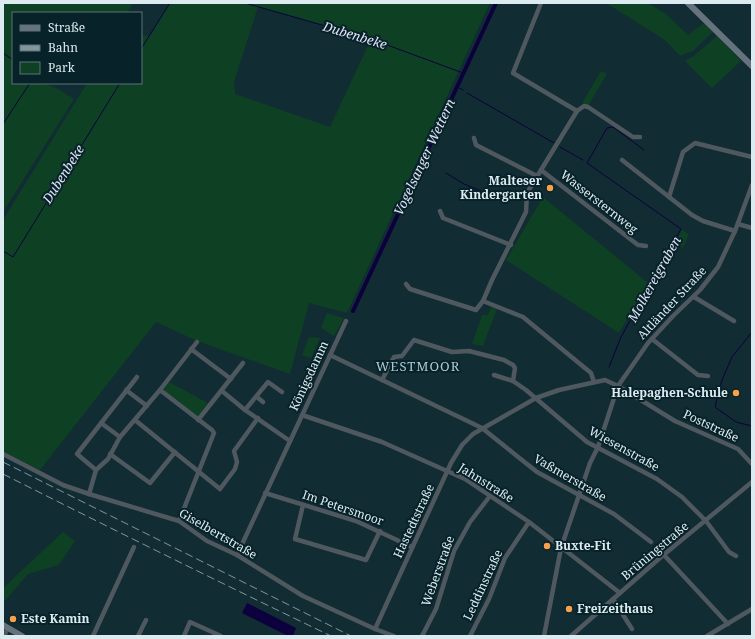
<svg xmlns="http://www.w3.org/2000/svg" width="755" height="639" font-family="'Noto Serif',serif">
	<rect width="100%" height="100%" fill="#112c33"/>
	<!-- green -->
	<g fill="#0e4024" fill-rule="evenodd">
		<path d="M3,3H133L127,13H13V83C44,83 48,81 74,99L3,212Z"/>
		<path d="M170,3H490L347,313L309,303L290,374L197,341L156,322L40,470L3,452V220L87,83H141V35L149,36ZM258,7L371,39L330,127L235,94L234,82Z"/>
		<path d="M606,3H648L666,14L688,35L704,23L713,32L693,51L680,56L665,40Z"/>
		<path d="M717,36L741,61L712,88L685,61L695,55Z"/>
		<path d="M601,71L607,74L588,106L582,103Z"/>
		<path d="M543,197L648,283L619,333L506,260Z"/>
		<path d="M682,230L689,234L683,248L675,244Z"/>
		<path d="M491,307L497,309L483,346L472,344L482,315H488Z"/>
		<path d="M327,313L344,318L334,336L321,328Z"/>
		<path d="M309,337L320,338L311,358L302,355Z"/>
		<path d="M169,382L208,403L197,417L163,391Z"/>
		<path d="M63,532L75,541L59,565L28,574L3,603V588Z"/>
	</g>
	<!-- water -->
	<path fill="#0c013c" d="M247,603L296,628L293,636H288L242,613Z"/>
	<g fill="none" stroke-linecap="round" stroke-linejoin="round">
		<!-- stream -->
		<g stroke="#0c013c" stroke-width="1">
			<path d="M245,3L371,39L463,73"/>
			<path d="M141,49L170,3"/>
			<path d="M3,53L13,60"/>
			<path d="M457,87L463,90"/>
			<path d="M467,93L554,143"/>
			<path d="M3,124L30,83"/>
			<path d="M560,147L583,160"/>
			<path d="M446,173L464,184L501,199"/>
			<path d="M3,251L13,257L120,83"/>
			<path d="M752,332L732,357L722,380L715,407L736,422L752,426"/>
			<path d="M609,367L621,337L681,229L587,163L607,128L613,127L644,150"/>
		</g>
		<!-- canal -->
		<path stroke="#0c013c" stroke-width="4" d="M353,311L496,3"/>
		<!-- street -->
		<g stroke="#50585f" stroke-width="4.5">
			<path d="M541,3L513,73L577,111L527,193L526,212L492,280L483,301L523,317L591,373L594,382"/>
			<path d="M577,111L584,106L588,107L633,137H640"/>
			<path d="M474,138L476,145L537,176"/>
			<path d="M622,160L692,215L703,221L735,231"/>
			<path d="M541,170L638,245L646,246"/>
			<path d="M669,197L683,152L695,143L752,157"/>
			<path d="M440,211L443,218L511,245"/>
			<path d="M738,224L752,228"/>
			<path d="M406,284L410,289L476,310L483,301"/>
			<path d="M694,297L734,321"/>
			<path d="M652,339L698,375L708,376"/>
			<path d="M191,349L231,379"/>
			<path d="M330,355L482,428L537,472L614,514L651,542"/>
			<path d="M494,375L513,381L526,390L587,442L657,479L682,497L706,521L729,552L736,556"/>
			<path d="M382,380L394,357L402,356L414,340L452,352L469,351L504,360L513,365L515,368L513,381"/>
			<path d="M126,390L147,406"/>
			<path d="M160,390L197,342"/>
			<path d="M222,391L245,410L290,441"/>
			<path d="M257,397L263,402"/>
			<path d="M245,410L268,382L282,392"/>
			<path d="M302,415L382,442L465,479L529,522L620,593"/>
			<path d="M135,420L220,489L235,469L237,462L234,451L258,418"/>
			<path d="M198,420L243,363"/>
			<path d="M101,423L120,437"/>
			<path d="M3,454L63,485L89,494L179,521L207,541L237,555L303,596L375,629L394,636"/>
			<path d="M110,454L150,483L175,452"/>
			<path d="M96,470L77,454L137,377"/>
			<path d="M265,493L356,521L412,547"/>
			<path d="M89,494L96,470L108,459L120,437L160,390L212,430L214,433L179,521"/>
			<path d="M303,505L295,539L366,560L380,531"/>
			<path d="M237,555L346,321"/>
			<path d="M664,555L728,624"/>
			<path d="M613,599L632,629"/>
			<path d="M375,629L451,463L462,445L473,434L536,398L559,390L605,380L618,386L675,421L738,449L752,464"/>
			<path d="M4,636L8,628"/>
			<path d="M93,636L134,547"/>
			<path d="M138,636L146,620"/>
			<path d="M184,636L190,622L221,636"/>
			<path d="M422,636L436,609L454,551L470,522L490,496"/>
			<path d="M470,636L489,599L505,558L529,522"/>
			<path d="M544,636L561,548L590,463L598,447L618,386L648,343L673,316L700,290L718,267L735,231L752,185"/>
			<path d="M571,636L661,557L752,482"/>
			<path d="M707,636L752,609"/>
		</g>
		<!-- secondary -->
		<g stroke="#66737e" stroke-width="6">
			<path d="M688,3L752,66"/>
			<path d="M3,625L22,636"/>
		</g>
		<!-- rail -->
		<g stroke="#82969c" stroke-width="1" stroke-dasharray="8 4" stroke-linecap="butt">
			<path d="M3,462L351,636"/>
			<path d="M3,474C112,529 221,583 331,636"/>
		</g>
	</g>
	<!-- markers -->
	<g fill="#f8a14a" stroke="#072229" stroke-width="1.5">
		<circle cx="550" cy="188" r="4"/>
		<circle cx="736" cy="393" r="4"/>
		<circle cx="547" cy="546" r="4"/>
		<circle cx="569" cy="609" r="4"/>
		<circle cx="13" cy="619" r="4"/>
	</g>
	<g text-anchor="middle" stroke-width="4" stroke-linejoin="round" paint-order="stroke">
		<!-- poi labels -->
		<g font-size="12" font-weight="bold" fill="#dcebf0" stroke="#072229" text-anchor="start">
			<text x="542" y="185" text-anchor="end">Malteser<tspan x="542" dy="14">Kindergarten</tspan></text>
			<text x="728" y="397" text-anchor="end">Halepaghen-Schule</text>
			<text x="555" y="550">Buxte-Fit</text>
			<text x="577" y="613">Freizeithaus</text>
			<text x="21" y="623">Este Kamin</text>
		</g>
		<!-- street labels -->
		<g font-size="12" fill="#dcebf0" stroke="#072229">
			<text transform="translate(599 202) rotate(38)" y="4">Wassersternweg</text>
			<text transform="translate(672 303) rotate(-47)" y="4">Altländer Straße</text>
			<text transform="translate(309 376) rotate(-65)" y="4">Königsdamm</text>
			<text transform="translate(711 426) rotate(25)" y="4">Poststraße</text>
			<text transform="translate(624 449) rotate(29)" y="4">Wiesenstraße</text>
			<text transform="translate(570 478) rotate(30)" y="4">Vaßmerstraße</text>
			<text transform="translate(486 483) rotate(32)" y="4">Jahnstraße</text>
			<text transform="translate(343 508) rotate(19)" y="4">Im Petersmoor</text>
			<text transform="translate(414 521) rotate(-65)" y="4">Hastedtstraße</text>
			<text transform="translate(218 534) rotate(30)" y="4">Giselbertstraße</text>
			<text transform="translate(655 551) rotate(-40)" y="4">Brüningstraße</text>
			<text transform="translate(438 571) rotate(-70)" y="4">Weberstraße</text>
			<text transform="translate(483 585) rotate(-65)" y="4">Leddinstraße</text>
		</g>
		<!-- water labels -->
		<g font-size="13" font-style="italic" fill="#dee2f6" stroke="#072229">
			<text transform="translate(355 35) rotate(17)" y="5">Dubenbeke</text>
			<text transform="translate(424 157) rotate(-65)" y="5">Vogelsanger Wettern</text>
			<text transform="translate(63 174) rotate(-58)" y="5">Dubenbeke</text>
			<text transform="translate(654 279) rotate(-61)" y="5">Molkereigraben</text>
		</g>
		<!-- neighbourhood labels -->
		<g font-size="13" letter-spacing="1" fill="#a9c8d0" stroke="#072229">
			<text x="418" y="371">WESTMOOR</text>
		</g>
	</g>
	<!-- border -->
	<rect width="755" height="639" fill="none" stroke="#dcebf0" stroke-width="8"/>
	<!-- legend -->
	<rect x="12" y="12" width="130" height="72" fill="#072229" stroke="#5c7279"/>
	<rect x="20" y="25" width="20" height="6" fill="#66737e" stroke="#5c7279"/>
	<text x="48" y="32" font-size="12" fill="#dcebf0">Straße</text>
	<rect x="20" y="45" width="20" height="6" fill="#82969c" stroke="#5c7279"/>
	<text x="48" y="52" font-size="12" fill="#dcebf0">Bahn</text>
	<rect x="20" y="62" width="20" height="12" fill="#0e4024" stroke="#5c7279"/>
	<text x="48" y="72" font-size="12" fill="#dcebf0">Park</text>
</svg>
